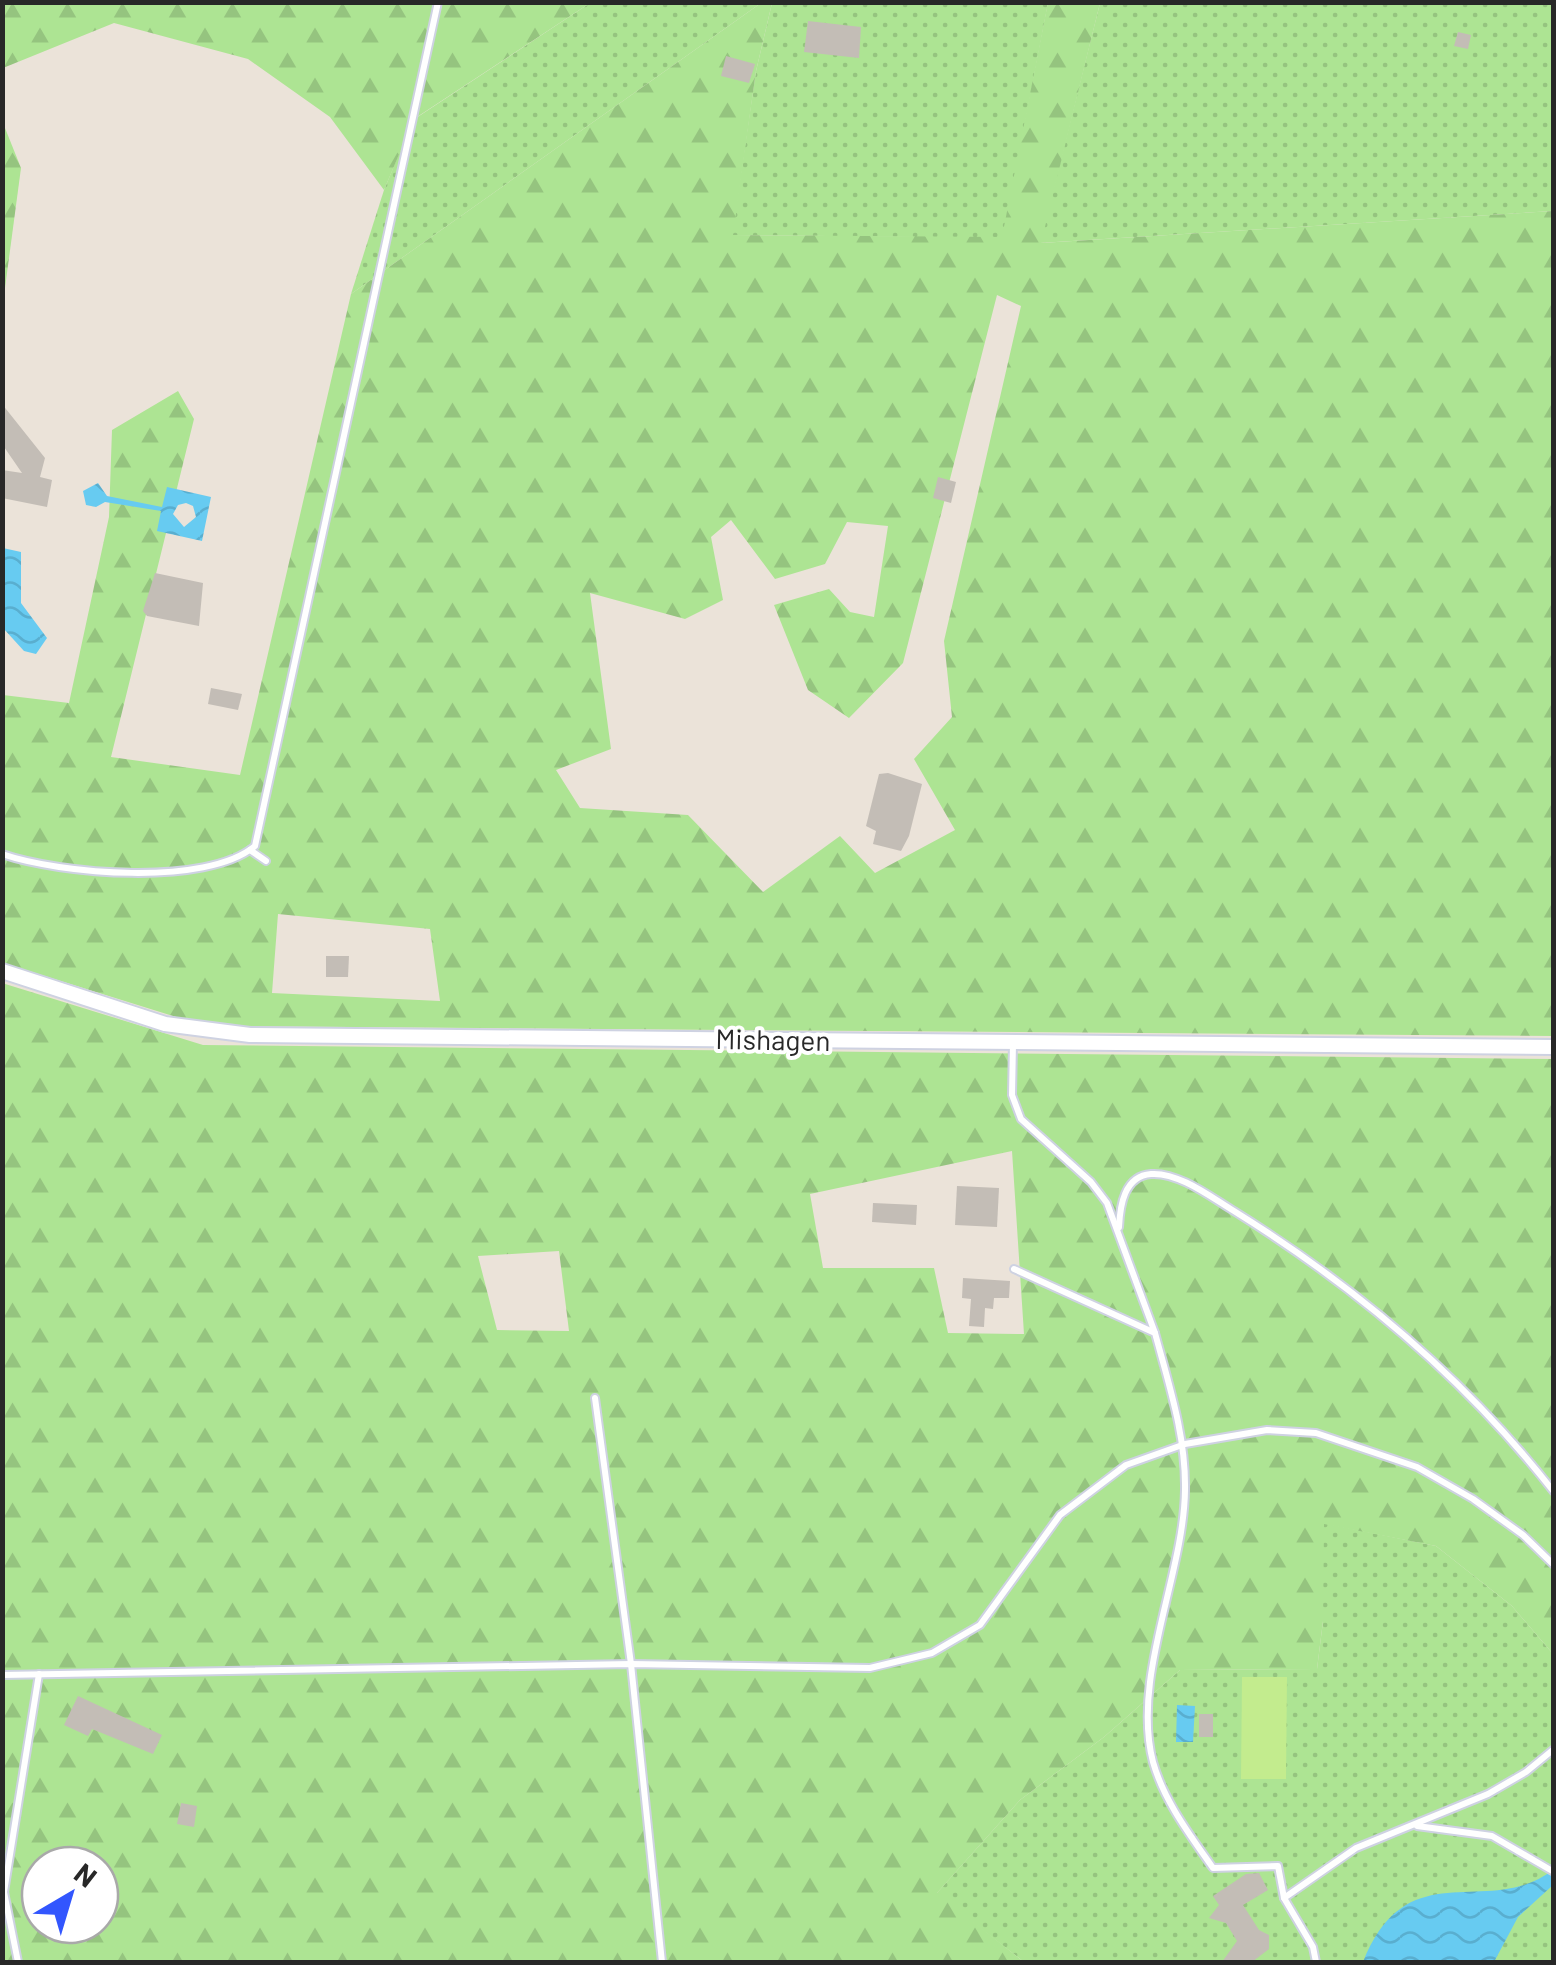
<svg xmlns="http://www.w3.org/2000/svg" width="1556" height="1965" font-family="Barlow,sans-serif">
	<defs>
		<pattern id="grass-dots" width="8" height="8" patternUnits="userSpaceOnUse" patternTransform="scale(2.5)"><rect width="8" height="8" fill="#ade493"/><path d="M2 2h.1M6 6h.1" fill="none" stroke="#95c47f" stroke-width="1.8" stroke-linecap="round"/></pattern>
		<pattern id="forest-firs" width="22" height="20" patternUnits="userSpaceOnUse" patternTransform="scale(2.5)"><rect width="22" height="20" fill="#ade493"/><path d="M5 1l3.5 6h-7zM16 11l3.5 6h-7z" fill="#95c47f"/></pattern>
		<pattern id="water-waves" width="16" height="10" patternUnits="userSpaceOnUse" patternTransform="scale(2.5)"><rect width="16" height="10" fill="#67cbf1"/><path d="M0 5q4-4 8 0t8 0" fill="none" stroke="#59aecf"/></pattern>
	</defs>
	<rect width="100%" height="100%" fill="#ebe3d9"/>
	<!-- grass -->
	<g fill="url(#grass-dots)">
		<path d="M590,3H761L351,294L384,190L413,120Z"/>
		<path d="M772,3H1048L1003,238L732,235L756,71Z"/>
		<path d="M1100,3H1553V211L1040,243Z"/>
		<path d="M1323,1523L1436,1546L1512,1606L1553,1654V1962H1024L936,1894L1020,1800L1104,1737L1180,1670L1317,1669L1323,1621Z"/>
	</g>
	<!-- forest -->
	<g fill="url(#forest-firs)" fill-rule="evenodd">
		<path d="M1048,2L1100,3L1041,243L1553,211V1036L205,1026L3,963V695L69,703L109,517L112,430L178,391L194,419L111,757L240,775L351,294L761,3H772L756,71L733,235L1002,237ZM997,295L1021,306L944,641L952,717L914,759L955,830L875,873L840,836L763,892L688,815L580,808L556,770L611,749L590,593L685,619L723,600L711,537L731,520L775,579L825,564L847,522L888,526L874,617L850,612L829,589L774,605L808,690L849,718L903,663ZM278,914L430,929L440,1001L272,993Z"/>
		<path d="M3,3H590L414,119L384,190L330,117L248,59L114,23L3,68Z"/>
		<path d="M3,123L21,168L3,303Z"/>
		<path d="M2,983L203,1045L1553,1059V1654L1512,1606L1436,1546L1324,1524L1323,1621L1317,1669L1180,1670L1104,1737L1020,1800L937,1893L1024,1962H3ZM1012,1151L1024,1334L948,1333L934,1268H823L810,1194ZM559,1251L569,1331L497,1330L478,1256ZM40,1865H100V1925H40Z"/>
	</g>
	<!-- pitch -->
	<path fill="#c3ec8e" d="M1242,1677H1287L1286,1779H1241Z"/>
	<!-- water -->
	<g fill="url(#water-waves)" fill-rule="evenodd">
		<path d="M98,483L107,496L162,507L167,487L211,497L202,541L157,531L161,511L105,502L96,507L86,505L83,491ZM186,503L193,506L196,517L184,527L173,514L178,505Z"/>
		<path d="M3,548L21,552V603L47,638L36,654L24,651L3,628Z"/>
		<path d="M1177,1705L1195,1706L1193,1742H1176Z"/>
		<path d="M1553,1870V1885L1518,1917L1494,1962H1363C1408,1850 1486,1920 1553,1870Z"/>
	</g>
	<!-- building -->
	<g fill="#c3bdb6">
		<path d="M808,21L861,27L859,58L804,52Z"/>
		<path d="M1458,32L1471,35L1468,49L1454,46Z"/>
		<path d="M726,56L755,64L749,83L721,76Z"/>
		<path d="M2,404L45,458L40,477L52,480L47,507L2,498V470L22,473L2,444Z"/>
		<path d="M938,477L956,482L951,503L933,498Z"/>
		<path d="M155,573L203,583L199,626L147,616L143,611Z"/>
		<path d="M211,688L242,694L238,710L208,704Z"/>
		<path d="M888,773L922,784L909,836L901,851L873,844L876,831L866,826L879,774Z"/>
		<path d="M326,956H349L348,977H326Z"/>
		<path d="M957,1186L999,1188L997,1227L955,1225Z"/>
		<path d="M873,1203L917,1205L916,1225L872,1222Z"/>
		<path d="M963,1278L1010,1281L1009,1298H994L993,1309L985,1308L984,1327L969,1326L971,1299L962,1298Z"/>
		<path d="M78,1696L162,1735L153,1754L92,1729L88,1736L64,1725Z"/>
		<rect x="1199" y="1714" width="14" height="23"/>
		<path d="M181,1803L197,1806L194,1827L177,1824Z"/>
		<path d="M1259,1873L1268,1890L1243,1905L1259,1930L1269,1935V1949L1252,1962H1222L1237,1941L1226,1923L1209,1918L1219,1905L1213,1896L1246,1874Z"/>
	</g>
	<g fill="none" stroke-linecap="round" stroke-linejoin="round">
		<!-- service casing -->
		<g stroke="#ced2e2" stroke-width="10">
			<g id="service">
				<path d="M250,850L266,861"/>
				<path d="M2,854C60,874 206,887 255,846L438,2"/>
				<path d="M1013,1043L1012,1095L1021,1119L1091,1182L1107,1203L1155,1333"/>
				<path d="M1119,1227C1120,1206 1124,1176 1151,1174C1179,1172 1212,1198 1234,1211C1356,1287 1465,1378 1554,1492"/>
				<path d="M1014,1269L1155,1333C1169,1385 1186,1436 1185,1490C1184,1575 1131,1677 1153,1762C1164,1801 1190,1835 1213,1868L1278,1866L1284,1898L1313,1947L1316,1962"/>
				<path d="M595,1398L631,1664L662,1962"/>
				<path d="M2,1675L631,1664L870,1668L932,1653L980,1625L1060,1515L1126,1465L1185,1444L1267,1430L1316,1433L1417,1467L1473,1499L1523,1535L1554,1565"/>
				<path d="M1417,1826L1492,1836L1554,1872"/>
				<path d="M1284,1898L1356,1848L1488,1794L1526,1772L1554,1749"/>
				<path d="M18,1962L4,1892L39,1674"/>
			</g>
		</g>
		<!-- minor casing -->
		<g stroke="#ced2e2" stroke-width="18">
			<path id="minor" d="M2,971L165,1024L250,1035L1554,1047"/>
		</g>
		<!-- service -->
		<use href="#service" stroke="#fff" stroke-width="6"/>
		<!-- minor -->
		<use href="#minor" stroke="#fff" stroke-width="14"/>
	</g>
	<g text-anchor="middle" stroke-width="8" stroke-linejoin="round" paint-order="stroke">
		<!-- street labels -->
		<g font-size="28" fill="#282828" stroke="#fff">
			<text transform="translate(773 1040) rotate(1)" y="10">Mishagen</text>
		</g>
	</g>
	<!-- border -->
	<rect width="1556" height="1965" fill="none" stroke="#282828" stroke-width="10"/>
	<!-- north arrow -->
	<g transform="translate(70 1895) rotate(38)"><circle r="48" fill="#ffffff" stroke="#a9a9a9" stroke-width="2.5"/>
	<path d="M0-8L18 38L0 25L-18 38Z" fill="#3256fe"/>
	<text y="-15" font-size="28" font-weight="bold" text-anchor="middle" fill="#282828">N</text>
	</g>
</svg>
